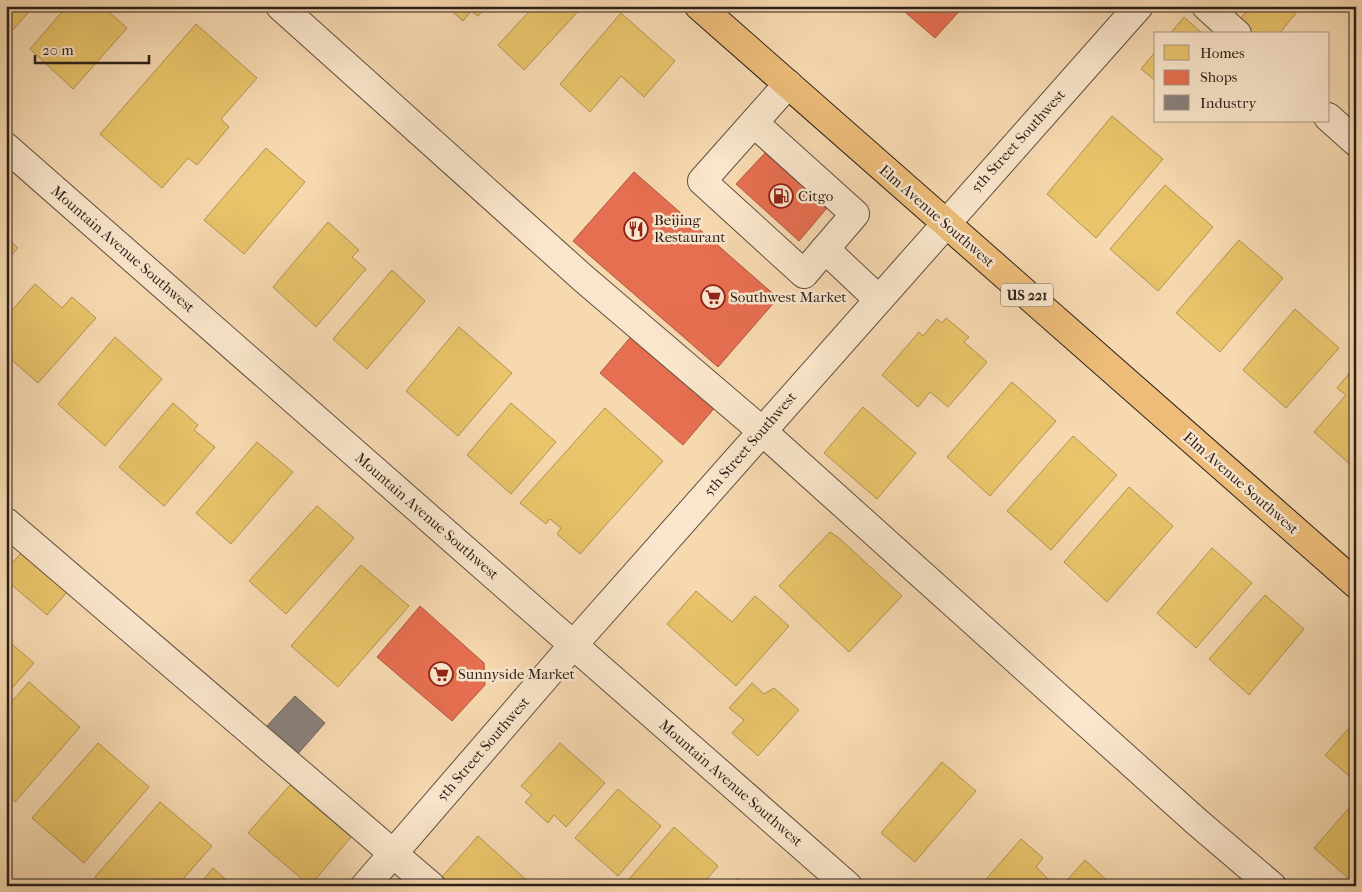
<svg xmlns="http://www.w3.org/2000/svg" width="1362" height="892" font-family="'IM FELL French Canon',serif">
	<rect width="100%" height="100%" fill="#f7d9b0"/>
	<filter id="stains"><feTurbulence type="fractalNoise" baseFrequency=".004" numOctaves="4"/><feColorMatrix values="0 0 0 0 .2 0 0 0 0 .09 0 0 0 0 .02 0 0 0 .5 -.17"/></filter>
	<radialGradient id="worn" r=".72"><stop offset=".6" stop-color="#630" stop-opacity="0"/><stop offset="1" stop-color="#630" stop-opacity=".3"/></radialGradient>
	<!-- homes -->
	<g fill="#e9c46a" stroke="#b09252">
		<path d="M6,6H34L13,30L6,25Z"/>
		<path d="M67,6H102L127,28L73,89L30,49Z"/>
		<path d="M446,6H487L478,16L471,11L463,21Z"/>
		<path d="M534,6H583L524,70L498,45Z"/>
		<path d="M1251,6H1302L1279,34H1254L1239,20Z"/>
		<path d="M621,13L675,61L644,97L621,76L590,112L560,84Z"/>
		<path d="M1184,17L1203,34H1170Z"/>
		<path d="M196,24L257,78L221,119L229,127L197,165L188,158L162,188L100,134Z"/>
		<path d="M1156,51V81L1141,69Z"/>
		<path d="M1112,116L1163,159L1096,238L1047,194Z"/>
		<path d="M266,148L305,182L244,254L204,220Z"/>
		<path d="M1165,185L1213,227L1158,291L1110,249Z"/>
		<path d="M328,222L359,250L352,257L366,269L316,327L273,287Z"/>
		<path d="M6,237L18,248L6,261Z"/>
		<path d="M1239,240L1283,278L1220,352L1176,313Z"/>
		<path d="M392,270L425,301L367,369L333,339Z"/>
		<path d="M35,284L62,308L72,297L96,318L38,383L6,355V317Z"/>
		<path d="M1295,309L1339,348L1286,408L1243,370Z"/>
		<path d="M946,318L969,337L964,342L987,362L948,407L930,392L918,407L882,375L919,332L923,336L937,319L942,323Z"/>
		<path d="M459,327L512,373L458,436L406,391Z"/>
		<path d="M115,337L162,379L105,446L58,404Z"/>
		<path d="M1353,369L1356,372V465L1354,468L1314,432L1346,395L1337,388Z"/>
		<path d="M1012,382L1056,421L990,496L947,457Z"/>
		<path d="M173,403L198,425L194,430L215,447L164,506L119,467Z"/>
		<path d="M511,403L556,442L511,494L467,455Z"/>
		<path d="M863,407L916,453L877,499L824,453Z"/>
		<path d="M605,408L663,461L580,554L557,534L561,528L550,519L546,524L520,503Z"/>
		<path d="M1073,436L1117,475L1051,550L1007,511Z"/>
		<path d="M257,442L293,472L231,544L196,513Z"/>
		<path d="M1129,487L1173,526L1107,602L1064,562Z"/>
		<path d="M317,506L354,538L286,614L249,581Z"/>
		<path d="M830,532L839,538L902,596L849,652L779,586Z"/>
		<path d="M1212,548L1252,583L1196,648L1157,613Z"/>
		<path d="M23,551L68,591L47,615L6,580V570Z"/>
		<path d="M361,565L409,606L338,687L291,646Z"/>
		<path d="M696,591L732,622L755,596L789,626L736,686L667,624Z"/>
		<path d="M1265,595L1304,629L1249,695L1209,659Z"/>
		<path d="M6,639L34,663L6,695Z"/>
		<path d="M29,682L80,727L15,802L6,794V708Z"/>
		<path d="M752,683L764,694L774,688L799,710L758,756L732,733L744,720L729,708Z"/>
		<path d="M1356,720V782L1325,755Z"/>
		<path d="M98,743L149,787L84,863L32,818Z"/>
		<path d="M560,743L605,783L566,827L554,815L548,823L525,802L532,795L521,786Z"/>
		<path d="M942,762L976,791L915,862L881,833Z"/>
		<path d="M290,785L351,837L310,886L248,833Z"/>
		<path d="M618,789L661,826L618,876L575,838Z"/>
		<path d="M1356,800V885L1314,848Z"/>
		<path d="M160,802L212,846L177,886H105L95,877Z"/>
		<path d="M674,827L718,866L701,886H623Z"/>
		<path d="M478,836L533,886H448L440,879Z"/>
		<path d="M1021,839L1043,858L1036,867L1055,886H980Z"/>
		<path d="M1085,860L1113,886H1062Z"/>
		<path d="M213,868L233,886H198Z"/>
		<path d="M738,878L746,886H731Z"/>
	</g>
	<!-- shops -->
	<g fill="#e76f51" stroke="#af5740">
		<path d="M898,6H964L935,38Z"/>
		<path d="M765,153L827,208L799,241L736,184Z"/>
		<path d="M634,172L778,298L718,367L573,241Z"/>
		<path d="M634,333L717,405L683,445L600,373Z"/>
		<path d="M420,606L484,663L485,685L452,721L377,657Z"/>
	</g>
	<!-- industry -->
	<path fill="#8a817c" stroke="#6e645f" d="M295,696L325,723L296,756L265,728Z"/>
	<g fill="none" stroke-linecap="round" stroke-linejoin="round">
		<!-- minor casing -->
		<g stroke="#5e4e40" stroke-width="30">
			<g id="minor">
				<path d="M280,6L584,279L762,431L1197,822L1272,886"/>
				<path d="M1206,6L1237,34"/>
				<path d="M788,84L702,181L804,274L825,249L878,299"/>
				<path d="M1328,117L1356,142"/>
				<path d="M754,123L855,214L825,249"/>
				<path d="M6,147L848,886"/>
				<path d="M6,522L431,886"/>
				<path d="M365,886L574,644L1139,6"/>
			</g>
		</g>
		<!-- major casing -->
		<g stroke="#2b1f1a" stroke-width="30">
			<path id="major" d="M699,6L1356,584"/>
		</g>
		<!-- minor -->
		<use href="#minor" stroke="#fae6cc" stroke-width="28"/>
		<!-- major -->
		<use href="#major" stroke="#ecbc78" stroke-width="28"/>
	</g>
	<!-- icons -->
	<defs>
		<g id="fuel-ring" transform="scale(1.25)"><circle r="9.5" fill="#fae6cc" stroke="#8f2418" stroke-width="1.5"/><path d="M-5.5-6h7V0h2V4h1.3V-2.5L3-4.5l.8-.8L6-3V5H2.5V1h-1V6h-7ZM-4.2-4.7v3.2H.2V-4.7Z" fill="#8f2418"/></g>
		<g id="restaurant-ring" transform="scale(1.25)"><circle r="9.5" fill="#fae6cc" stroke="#8f2418" stroke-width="1.5"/><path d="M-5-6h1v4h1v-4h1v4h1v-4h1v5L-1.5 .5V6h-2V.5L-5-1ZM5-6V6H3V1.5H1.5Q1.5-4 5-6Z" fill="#8f2418"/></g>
		<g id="supermarket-ring" transform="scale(1.25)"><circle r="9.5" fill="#fae6cc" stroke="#8f2418" stroke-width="1.5"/><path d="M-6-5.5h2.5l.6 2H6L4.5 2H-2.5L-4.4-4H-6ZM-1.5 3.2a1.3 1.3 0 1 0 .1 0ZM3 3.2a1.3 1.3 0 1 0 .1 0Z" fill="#8f2418"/></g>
	</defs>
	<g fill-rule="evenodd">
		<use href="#fuel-ring" x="781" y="196"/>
		<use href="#restaurant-ring" x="636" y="229"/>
		<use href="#supermarket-ring" x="713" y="297"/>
		<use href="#supermarket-ring" x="441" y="674"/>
	</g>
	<g text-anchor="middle" stroke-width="5" stroke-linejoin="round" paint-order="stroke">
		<!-- shield labels -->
		<rect fill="#fae6cc" stroke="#695b4f" stroke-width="1" x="1001" y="283.5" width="52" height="23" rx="4"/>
		<g font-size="14" font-weight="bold" fill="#2b1f1a">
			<text x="1027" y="300">US 221</text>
		</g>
		<!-- street labels -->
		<g font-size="15" fill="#2b1f1a" stroke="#fae6cc">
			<text transform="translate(1018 141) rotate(-48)" y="5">5th Street Southwest</text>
			<text transform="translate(937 216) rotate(41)" y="5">Elm Avenue Southwest</text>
			<text transform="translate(123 249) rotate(41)" y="5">Mountain Avenue Southwest</text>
			<text transform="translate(750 444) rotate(-49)" y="5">5th Street Southwest</text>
			<text transform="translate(1241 483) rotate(41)" y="5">Elm Avenue Southwest</text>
			<text transform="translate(427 516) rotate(41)" y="5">Mountain Avenue Southwest</text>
			<text transform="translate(483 749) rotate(-49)" y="5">5th Street Southwest</text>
			<text transform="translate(731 783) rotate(41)" y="5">Mountain Avenue Southwest</text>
		</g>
		<!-- poi labels -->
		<g font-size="15" fill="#2b1f1a" stroke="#fae6cc" text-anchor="start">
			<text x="798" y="201">Citgo</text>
			<text x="654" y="225">Beijing<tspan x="654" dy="17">Restaurant</tspan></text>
			<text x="730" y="302">Southwest Market</text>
			<text x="458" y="679">Sunnyside Market</text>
		</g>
	</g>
	<!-- margin -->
	<rect width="1362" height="892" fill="none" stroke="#f7d9b0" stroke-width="25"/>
	<rect x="8" y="8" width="1347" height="877" fill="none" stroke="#2b1f1a" stroke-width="2.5"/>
	<rect x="12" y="12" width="1337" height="867" fill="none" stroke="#2b1f1a"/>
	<!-- legend -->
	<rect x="1154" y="32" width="175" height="90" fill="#fae6cc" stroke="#a79685"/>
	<rect x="1164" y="45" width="25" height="15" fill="#e9c46a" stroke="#a79685"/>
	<text x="1200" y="58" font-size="15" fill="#2b1f1a">Homes</text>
	<rect x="1164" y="70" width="25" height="15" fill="#e76f51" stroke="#a79685"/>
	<text x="1200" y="82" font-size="15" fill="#2b1f1a">Shops</text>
	<rect x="1164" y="95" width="25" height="15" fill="#8a817c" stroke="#a79685"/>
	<text x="1200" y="108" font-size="15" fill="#2b1f1a">Industry</text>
	<!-- scale -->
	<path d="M35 55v8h114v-8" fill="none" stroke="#2b1f1a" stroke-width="2.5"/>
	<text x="42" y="55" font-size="15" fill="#2b1f1a" stroke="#fae6cc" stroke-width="4" paint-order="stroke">20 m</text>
	<rect width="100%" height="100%" filter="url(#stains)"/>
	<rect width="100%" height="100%" fill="url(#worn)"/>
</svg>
